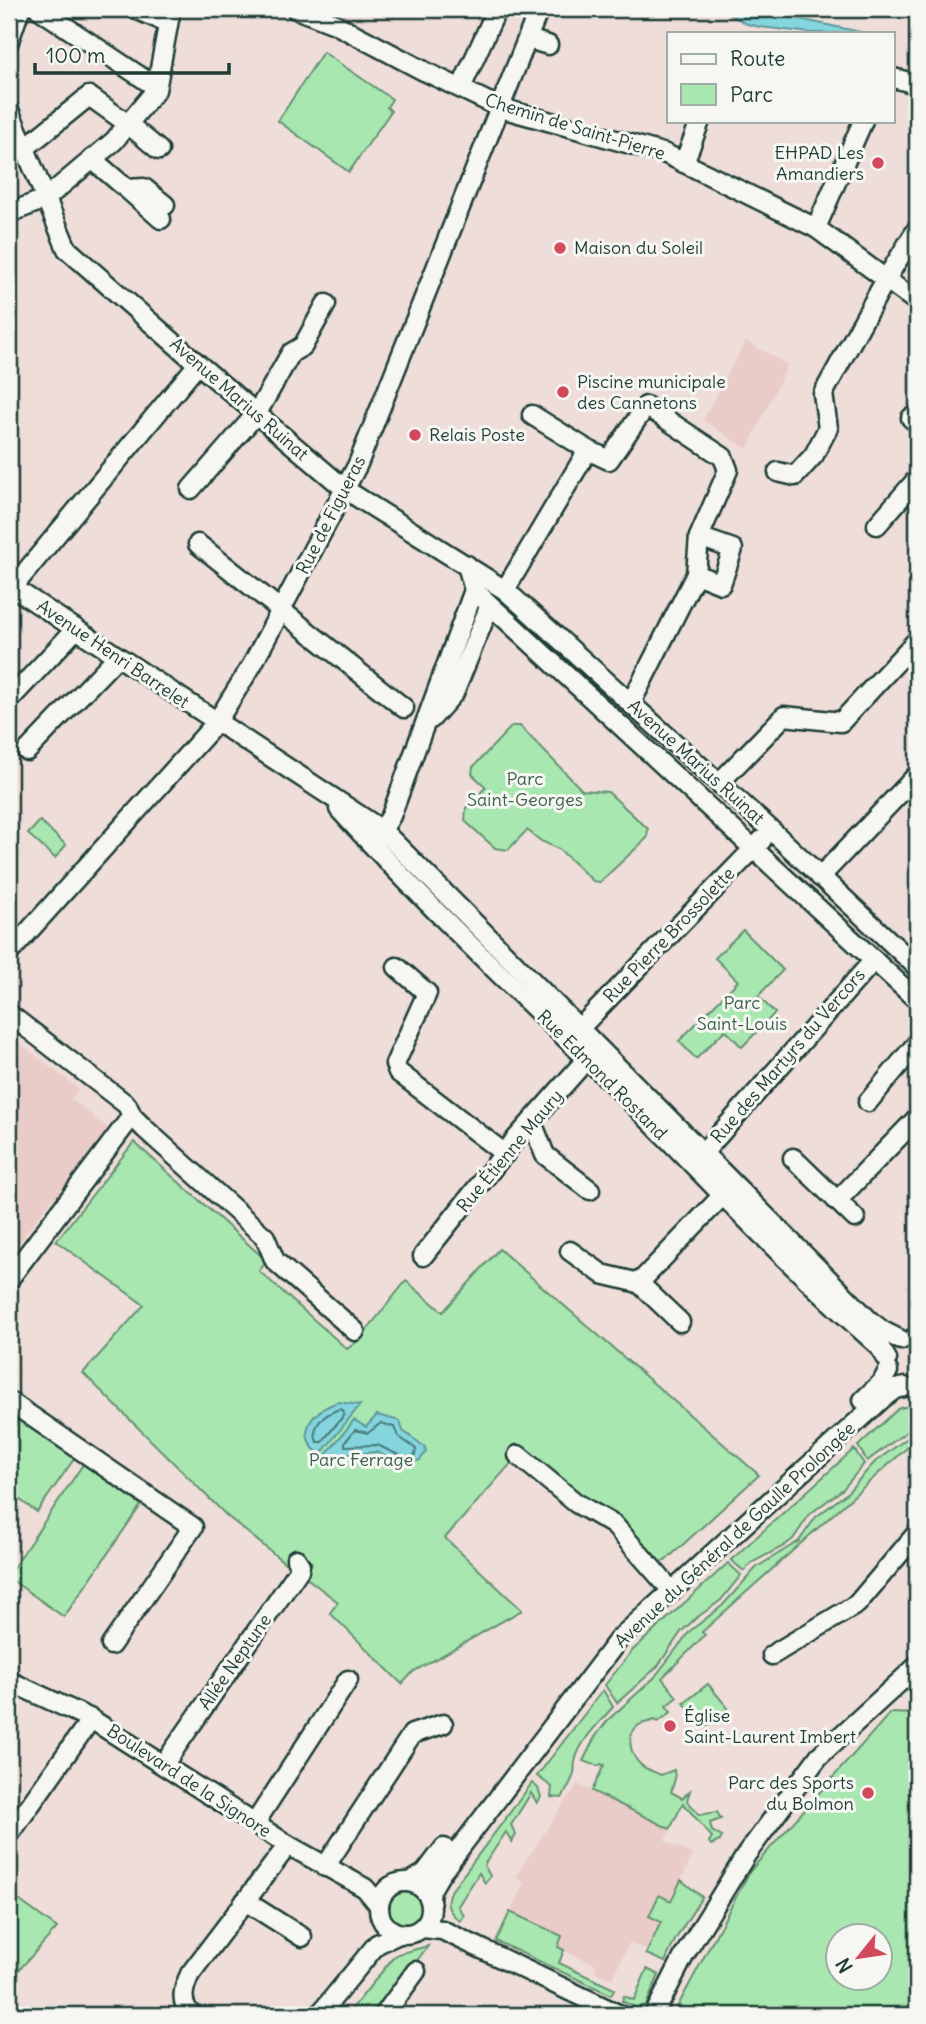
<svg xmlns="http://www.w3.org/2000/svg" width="926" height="2024" font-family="Delius,sans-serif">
	<rect width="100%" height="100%" fill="#eeddd9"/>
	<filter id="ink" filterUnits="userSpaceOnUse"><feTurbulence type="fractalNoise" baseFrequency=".0143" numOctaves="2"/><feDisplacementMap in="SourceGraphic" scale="14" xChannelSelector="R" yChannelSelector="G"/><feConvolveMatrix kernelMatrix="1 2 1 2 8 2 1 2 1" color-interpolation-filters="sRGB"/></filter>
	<g filter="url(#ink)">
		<!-- built -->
		<g fill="#e9ccc8">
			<path d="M746,341L788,365L747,449L703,420Z"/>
			<path d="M9,1035L79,1089L71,1099L112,1131L57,1201L52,1199L13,1250L17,1255L9,1265Z"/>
			<path d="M577,1784L670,1829L665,1841L693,1855L671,1901L650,1916L662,1922L648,1951L629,1943L612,1979L594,1971L596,1965L558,1948L562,1936L510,1912L524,1883L515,1877Z"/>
		</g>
		<!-- green -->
		<g fill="#a8e7af" stroke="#649272" stroke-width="2" fill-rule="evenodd">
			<path d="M323,52L392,99L387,107L391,111L349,172L278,121Z"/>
			<path d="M512,726H520L582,790L608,792L648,829L647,838L600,882L593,881L559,849L541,841L527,830L508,850L495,848L465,821L466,808L486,787L472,774L473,767Z"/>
			<path d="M40,821L66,845L55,858L28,834Z"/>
			<path d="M743,930L783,970L758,996L775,1013L742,1047L725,1030L696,1059L679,1041L738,981L715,958Z"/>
			<path d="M134,1142L267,1261L259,1271L347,1349L358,1341L406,1281L443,1312L499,1249L759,1475L665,1561L655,1562L617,1518L566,1486L522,1451L445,1538L522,1610L413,1672L402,1684L330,1613L338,1602L304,1576L312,1563L301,1554L290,1567L227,1516L83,1373L144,1305L56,1241Z"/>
			<path d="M904,1407H917V1424L867,1461L858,1446L898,1409Z"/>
			<path d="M20,1417L76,1456L37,1512L9,1492V1433Z"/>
			<path d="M917,1431V1439L702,1632L705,1635L662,1678L677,1697L666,1706L671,1712L658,1722L655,1720C650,1722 643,1723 639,1725C625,1735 630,1755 641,1765C645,1769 655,1772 661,1775L674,1770L675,1779L671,1792L682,1798L690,1791L687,1800L699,1815L717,1812L721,1819L710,1823L712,1831L722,1837L720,1841L711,1845L709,1842L712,1837L683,1803L670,1829L592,1791L604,1765L601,1764L598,1766L583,1761L595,1737L608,1720L654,1678L690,1631L722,1606L757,1567L799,1541L816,1517L847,1493L875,1462Z"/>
			<path d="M854,1449L864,1464L843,1489L810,1514L793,1539L784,1546L751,1563L744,1571L731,1560Z"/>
			<path d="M84,1463L141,1505L64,1617L9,1578V1574Z"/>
			<path d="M728,1563L741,1575L721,1600L695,1619L681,1632L658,1666L617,1703L605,1685L633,1650Z"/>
			<path d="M708,1684L728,1708L704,1728L684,1703Z"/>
			<path d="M603,1690L613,1707C600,1722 579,1741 575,1762C574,1766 575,1769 574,1773C572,1782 566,1790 562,1798L551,1797L552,1787L537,1776Z"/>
			<path d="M890,1713L917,1714V2015H673L750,1871ZM838,1937H880V1979H838Z"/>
			<path d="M532,1783L538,1788L541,1797L537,1803L531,1793L511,1825L516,1835L512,1842L506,1832L484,1865L490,1876L485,1883L479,1873L458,1906L464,1916L460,1921C450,1913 445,1907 449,1894Z"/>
			<path d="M681,1880L702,1897L675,1940L665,1962L646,1954L661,1922L649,1916L659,1895L671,1901Z"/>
			<circle cx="405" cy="1908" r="19"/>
			<path d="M9,1893L57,1928L9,1981Z"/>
			<path d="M510,1912L562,1936L558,1947L564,1950L559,1963L614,1989L611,1995L496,1941Z"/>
			<path d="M428,1946L387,2000L380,2015H347L392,1959L398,1954Z"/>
			<path d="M647,1969L659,1975L646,2005L636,2008L622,2001L624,1996L634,2000Z"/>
		</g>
		<!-- water -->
		<g fill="#85d5df" stroke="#5c989b" stroke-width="2">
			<path d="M717,9H753L865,33H811L760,27L747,24L724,11Z"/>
			<path d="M338,1402L360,1405L320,1455C294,1433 312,1411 338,1402Z"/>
			<path d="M377,1415L400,1421L403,1431L425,1447L426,1452L420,1460L404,1465L376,1452L324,1457L354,1420L366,1427Z"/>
		</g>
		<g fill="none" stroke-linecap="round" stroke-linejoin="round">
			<!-- shore -->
			<g stroke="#487a78" stroke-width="2">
				<path d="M339,1409L343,1410L344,1415L322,1442H317C310,1425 324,1415 339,1409Z"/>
				<path d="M381,1423L394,1427L398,1436L416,1449L415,1455L405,1458L377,1445L345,1446V1442L355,1430L368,1433Z"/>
			</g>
			<!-- minor casing -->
			<g stroke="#1f3d34" stroke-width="23">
				<g id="minor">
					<path d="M39,9L156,87"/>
					<path d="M135,9L168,23"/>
					<path d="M296,9L335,24L424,71L501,108L666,154L816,228L917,302"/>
					<path d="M528,39L548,45"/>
					<path d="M9,41L20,9"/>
					<path d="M893,78L917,84"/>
					<path d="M461,88L497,9"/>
					<path d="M9,110L67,249L198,364L346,490L505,590L771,830L917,967"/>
					<path d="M25,148L89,96L128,124L159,150"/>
					<path d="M92,159L127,189L144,188L165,205"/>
					<path d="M684,163L700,121"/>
					<path d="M127,189L161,219"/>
					<path d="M9,213L45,199L114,141L156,90L171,9"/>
					<path d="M816,228L863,121"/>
					<path d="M532,415L588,450"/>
					<path d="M911,418L917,423"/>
					<path d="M778,472L795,476L814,455L828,428L823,394L886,279L917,229"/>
					<path d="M191,489L257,413L291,353L303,346L326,304"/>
					<path d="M877,525L917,479"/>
					<path d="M198,544L404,708"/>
					<path d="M467,565L474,590L917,1000"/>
					<path d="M696,574L721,584L733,549L699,537"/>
					<path d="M9,585L382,830L870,1321L883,1331L901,1340"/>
					<path d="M13,587L198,364"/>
					<path d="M505,590L588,450L609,460L646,406L723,457L728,470L699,537L696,574L631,703"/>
					<path d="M9,700L76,629"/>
					<path d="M431,719L454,693L490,605"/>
					<path d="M27,751L117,657"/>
					<path d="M719,783L784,716L841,722L917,640"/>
					<path d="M339,809C424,903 517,991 608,1079C698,1167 783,1262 879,1346L887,1359"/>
					<path d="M376,840L391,816L474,590"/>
					<path d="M820,877L917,775"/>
					<path d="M9,953L216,723L252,665L358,464L539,9"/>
					<path d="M397,967L427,993L395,1064L398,1072L505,1154"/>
					<path d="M9,1014L127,1105L132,1116L145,1129L265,1237L275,1261L355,1331"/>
					<path d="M572,1036L762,840"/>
					<path d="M868,1102L917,1043"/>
					<path d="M532,1122L545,1155L590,1190"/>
					<path d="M703,1153L874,960"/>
					<path d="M793,1158L855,1218"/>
					<path d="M837,1201L917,1118"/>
					<path d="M570,1251L602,1274L639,1283"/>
					<path d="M423,1256L515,1140L593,1052"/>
					<path d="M9,1279L132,1116"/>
					<path d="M680,1322L639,1283L723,1195"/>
					<path d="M915,1337L917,1336"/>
					<path d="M863,1400L882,1382L888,1371"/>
					<path d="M9,1401L193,1527L111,1645"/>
					<path d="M518,1455L576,1503L614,1525L664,1582"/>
					<path d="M772,1655L857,1604L917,1533"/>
					<path d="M9,1681L91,1719L288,1845L365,1888L379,1905"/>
					<path d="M164,1764L299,1570L300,1565L296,1559"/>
					<path d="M255,1823L348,1680"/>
					<path d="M9,1835L91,1719"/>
					<path d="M325,1867L412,1734L443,1724"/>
					<circle cx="405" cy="1908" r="26"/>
					<path d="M410,1882L425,1873L444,1848"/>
					<path d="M430,1898L431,1890L441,1873L619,1639L883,1398L895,1389L905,1387"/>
					<path d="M245,1901L302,1937"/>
					<path d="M422,1928L442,1930L620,2015"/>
					<path d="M192,2015C179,2002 183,1989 190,1974L288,1845"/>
					<path d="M319,2015L377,1944L399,1934"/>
					<path d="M384,2015L416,1971"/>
					<path d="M654,2015L685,1954L746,1855L819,1756L917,1666"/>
				</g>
			</g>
			<!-- minor -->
			<use href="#minor" stroke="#f6f6f2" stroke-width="18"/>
		</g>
	</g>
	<!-- markers -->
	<g fill="#d1495b" stroke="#f6f6f2" stroke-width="2.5">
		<circle cx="878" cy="163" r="7"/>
		<circle cx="560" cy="248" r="7"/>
		<circle cx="563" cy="392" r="7"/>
		<circle cx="415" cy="435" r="7"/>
		<circle cx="670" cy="1726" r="7"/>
		<circle cx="868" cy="1793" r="7"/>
	</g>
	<g text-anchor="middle" stroke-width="6" stroke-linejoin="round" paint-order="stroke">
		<!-- street labels -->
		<g font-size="18" fill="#1f3d34" stroke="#f6f6f2">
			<text transform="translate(575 127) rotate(17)" y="6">Chemin de Saint-Pierre</text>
			<text transform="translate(239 399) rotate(41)" y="6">Avenue Marius Ruinat</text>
			<text transform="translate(331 515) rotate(-63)" y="6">Rue de Figueras</text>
			<text transform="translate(113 654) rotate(34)" y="6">Avenue Henri Barrelet</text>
			<text transform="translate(696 762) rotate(42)" y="6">Avenue Marius Ruinat</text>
			<text transform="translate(669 935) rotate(-46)" y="6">Rue Pierre Brossolette</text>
			<text transform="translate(788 1056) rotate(-49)" y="6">Rue des Martyrs du Vercors</text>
			<text transform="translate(602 1075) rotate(45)" y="6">Rue Edmond Rostand</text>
			<text transform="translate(510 1151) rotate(-50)" y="6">Rue Étienne Maury</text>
			<text transform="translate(735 1535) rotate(-43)" y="6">Avenue du Général de Gaulle Prolongée</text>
			<text transform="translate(235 1662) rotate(-55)" y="6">Allée Neptune</text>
			<text transform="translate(189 1781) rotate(33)" y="6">Boulevard de la Signore</text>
		</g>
		<!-- poi labels -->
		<g font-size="18" fill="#1f3d34" stroke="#f6f6f2" text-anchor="start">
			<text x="864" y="159" text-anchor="end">EHPAD Les<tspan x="864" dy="21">Amandiers</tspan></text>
			<text x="574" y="254">Maison du Soleil</text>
			<text x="577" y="388">Piscine municipale<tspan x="577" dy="21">des Cannetons</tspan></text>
			<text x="429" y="441">Relais Poste</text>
			<text x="684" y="1722">Église<tspan x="684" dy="21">Saint-Laurent Imbert</tspan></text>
			<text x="854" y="1789" text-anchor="end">Parc des Sports<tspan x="854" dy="21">du Bolmon</tspan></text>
		</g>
		<!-- park labels -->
		<g font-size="18" fill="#3a5f4d" stroke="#f6f6f2">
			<text x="525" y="785">Parc<tspan x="525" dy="21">Saint-Georges</tspan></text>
			<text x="742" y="1009">Parc<tspan x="742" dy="21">Saint-Louis</tspan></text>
			<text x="361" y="1466">Parc Ferrage</text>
		</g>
	</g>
	<!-- margin -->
	<rect width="926" height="2024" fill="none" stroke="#f6f6f2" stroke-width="35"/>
	<rect x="18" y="18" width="891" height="1989" fill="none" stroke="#1f3d34" stroke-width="2.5" filter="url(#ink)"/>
	<!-- legend -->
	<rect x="667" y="32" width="228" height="91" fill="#f6f6f2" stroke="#a0aca6" stroke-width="2"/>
	<rect x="681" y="54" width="35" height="10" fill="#f6f6f2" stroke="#a0aca6" stroke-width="2"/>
	<text x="730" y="66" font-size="21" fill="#1f3d34">Route</text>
	<rect x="681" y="84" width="35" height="21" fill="#a8e7af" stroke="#a0aca6" stroke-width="2"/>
	<text x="730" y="102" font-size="21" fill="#1f3d34">Parc</text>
	<!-- north arrow -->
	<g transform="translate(859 1957) rotate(240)"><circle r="33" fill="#f6f6f2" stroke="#a0aca6" stroke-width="2"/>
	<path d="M0-5L12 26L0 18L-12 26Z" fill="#d1495b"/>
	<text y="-10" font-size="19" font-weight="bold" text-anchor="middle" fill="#1f3d34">N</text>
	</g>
	<!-- scale -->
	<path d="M35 63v10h194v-10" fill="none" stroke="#1f3d34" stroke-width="3.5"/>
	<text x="46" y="63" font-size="21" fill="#1f3d34" stroke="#f6f6f2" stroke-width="5" paint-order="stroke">100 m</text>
</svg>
